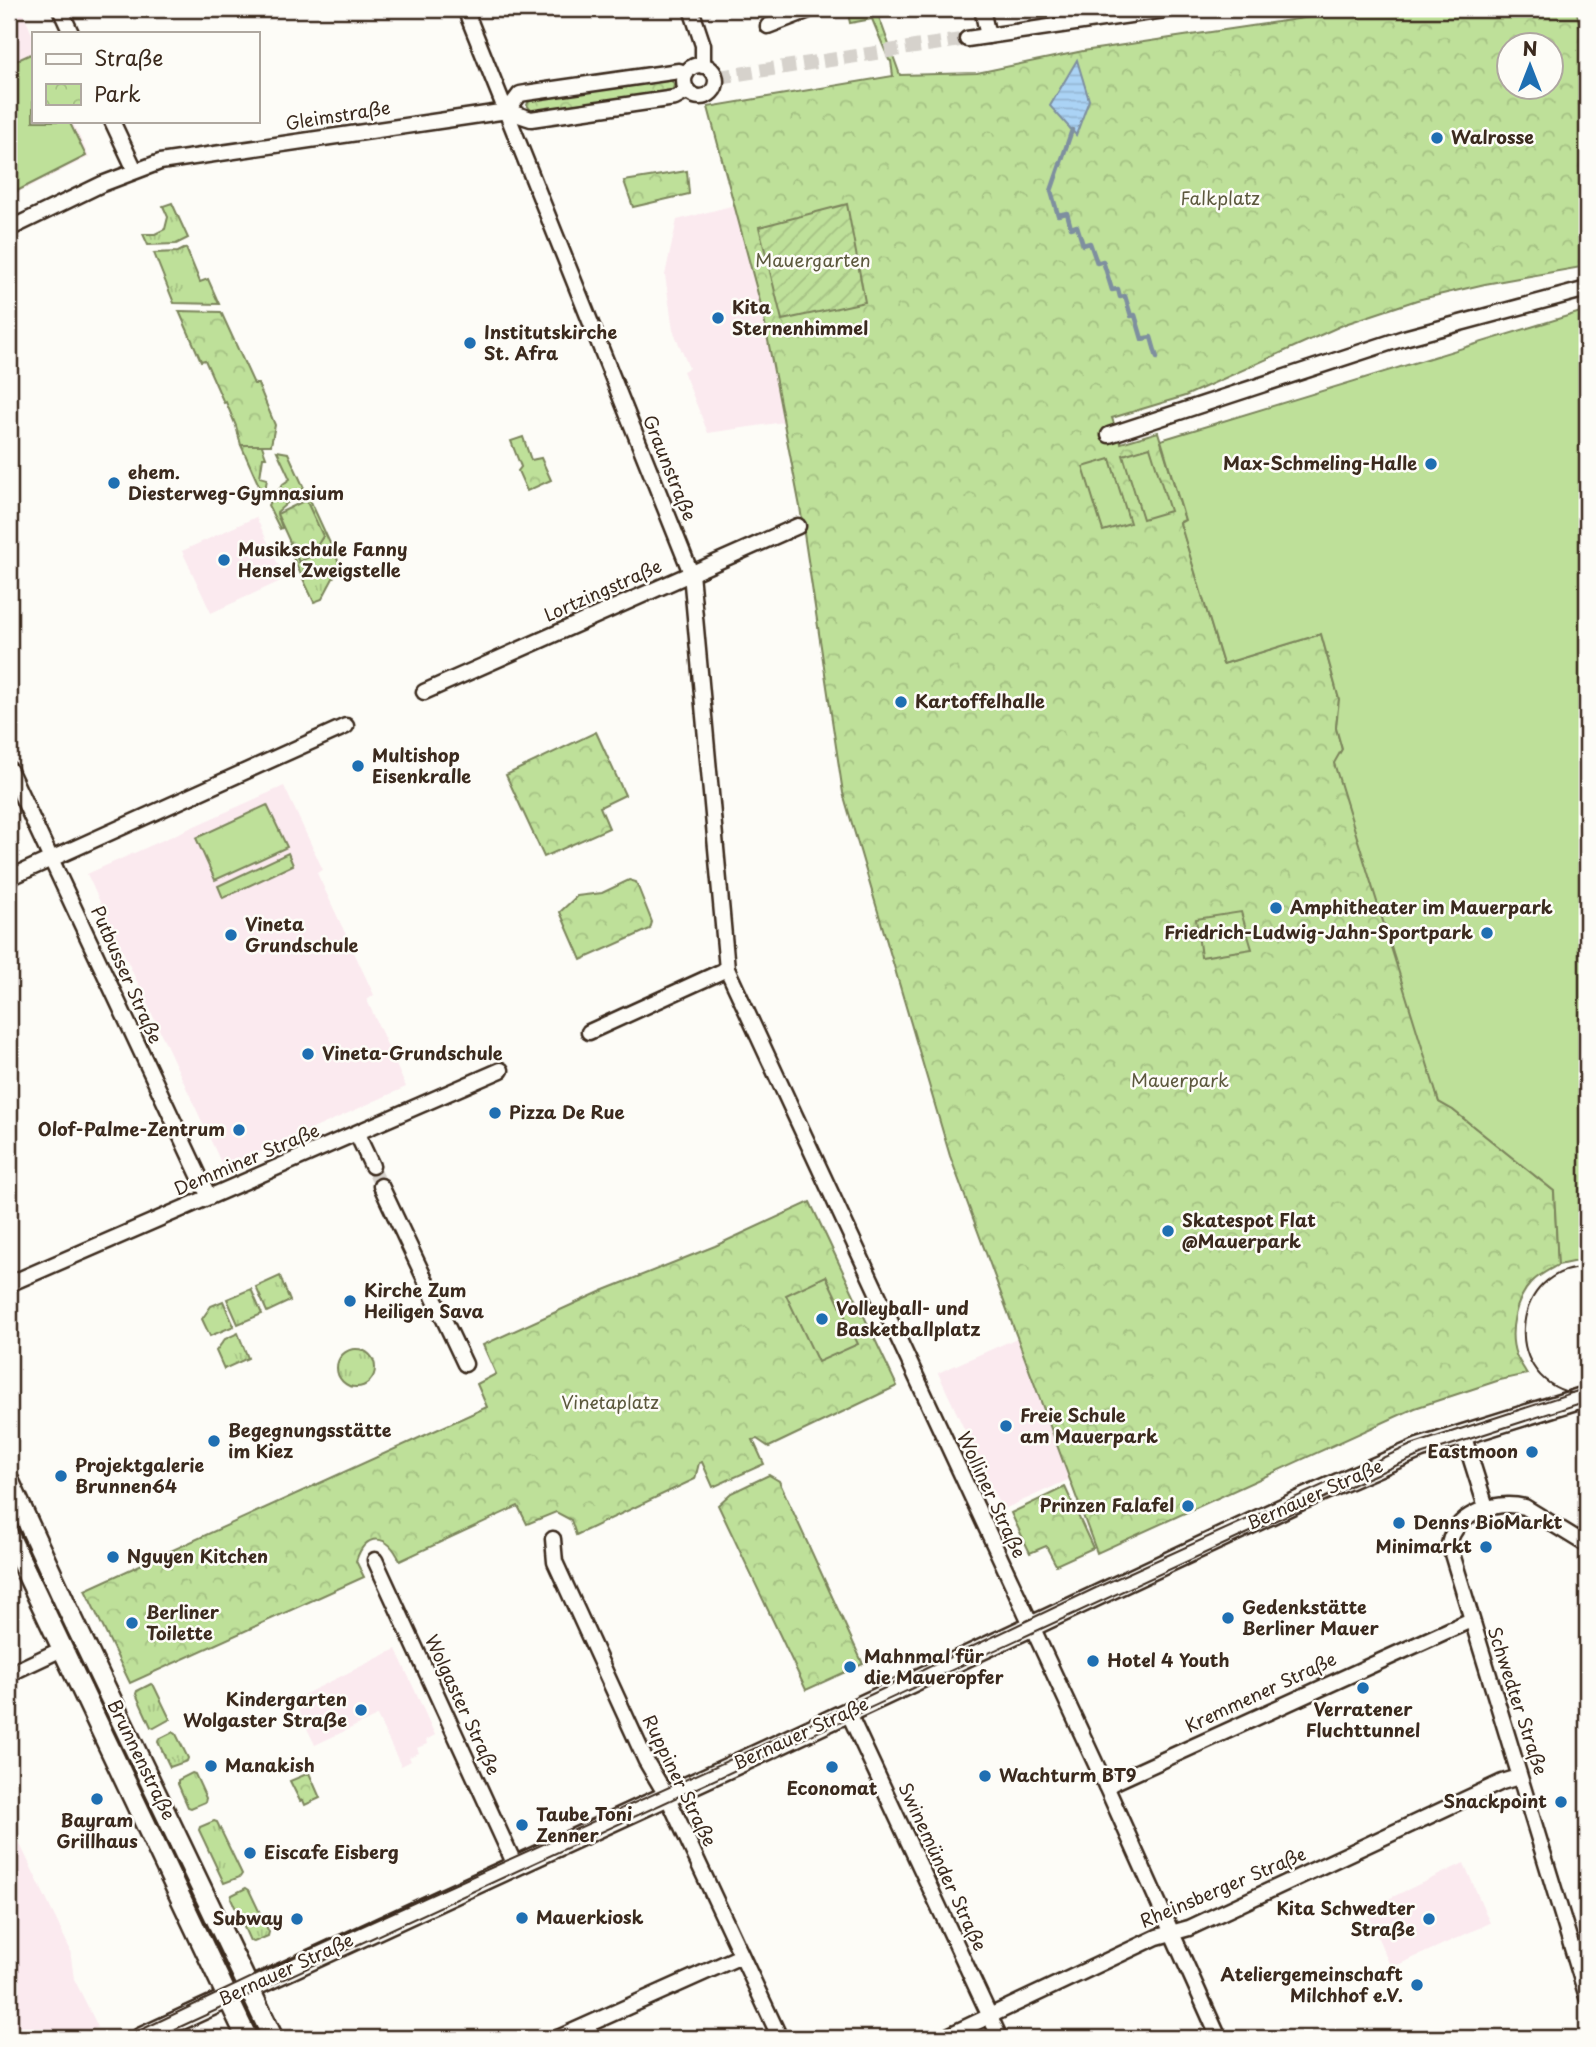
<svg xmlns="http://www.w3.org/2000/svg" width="1596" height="2047" font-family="'Playpen Sans',sans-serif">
	<defs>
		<pattern id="grass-tufts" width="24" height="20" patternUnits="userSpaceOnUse" patternTransform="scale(1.75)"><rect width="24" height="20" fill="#bee099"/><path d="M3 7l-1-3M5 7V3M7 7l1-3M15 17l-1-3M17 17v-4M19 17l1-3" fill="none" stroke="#a4c083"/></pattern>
		<pattern id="park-crowns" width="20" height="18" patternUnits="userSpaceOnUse" patternTransform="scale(1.75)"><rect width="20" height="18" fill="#bee099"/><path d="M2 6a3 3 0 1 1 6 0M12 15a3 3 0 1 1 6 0" fill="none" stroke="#a4c083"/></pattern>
		<pattern id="garden-furrows" width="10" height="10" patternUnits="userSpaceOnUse" patternTransform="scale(1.75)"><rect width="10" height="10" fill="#bee099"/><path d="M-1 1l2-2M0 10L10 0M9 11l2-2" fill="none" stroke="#a4c083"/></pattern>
		<pattern id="water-rules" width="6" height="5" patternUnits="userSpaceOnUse" patternTransform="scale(1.75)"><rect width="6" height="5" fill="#abd3f5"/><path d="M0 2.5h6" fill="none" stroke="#94b5d2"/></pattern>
	</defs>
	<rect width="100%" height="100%" fill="#fdfcf7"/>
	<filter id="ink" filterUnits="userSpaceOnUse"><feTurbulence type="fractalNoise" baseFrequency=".0143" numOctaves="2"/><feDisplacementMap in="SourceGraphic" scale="14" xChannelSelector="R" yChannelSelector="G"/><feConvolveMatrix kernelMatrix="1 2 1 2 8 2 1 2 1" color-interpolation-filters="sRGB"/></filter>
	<g filter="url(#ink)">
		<!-- built -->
		<g fill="#fbeaef">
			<path d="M9,9H21L33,36V121H72L89,157L9,197Z"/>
			<path d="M735,205L762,306L784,422L708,433L683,371L689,368L673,330L665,275L677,220Z"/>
			<path d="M256,517L285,579L211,613L182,551Z"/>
			<path d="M284,786L323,870L317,873L374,995L367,1000L406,1087L224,1169L87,874Z"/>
			<path d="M1017,1338L1070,1479L1002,1510L938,1373Z"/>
			<path d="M396,1649L435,1735L426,1740L427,1744L417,1748L419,1753L409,1757L411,1761L401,1766L377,1716L315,1745L293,1700Z"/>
			<path d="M9,1821L70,1949L74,1979L98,2027L74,2038H9Z"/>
			<path d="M1464,1863L1490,1923L1391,1968L1368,1915L1388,1906L1386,1900Z"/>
		</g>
		<!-- grass -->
		<g fill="url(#grass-tufts)" stroke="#7c855c" stroke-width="2">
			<path d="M172,203L188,238L176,244L148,245L143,234H155L165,229L168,217L163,206Z"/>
			<path d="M186,248L200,282L208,279L219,304L174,303L154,253L178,252Z"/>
			<path d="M261,443L266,457H263L260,477L267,479L264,497L241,445Z"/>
			<path d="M277,451L288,453L304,488L277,512L282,528L280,529L268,505L283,484L290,479Z"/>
			<path d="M306,491L340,565L322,599L314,602L287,545L290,544L299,562L323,537L304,497Z"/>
			<path d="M280,1276L290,1301L267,1312L256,1287Z"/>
			<path d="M251,1289L262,1314L238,1324L227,1299Z"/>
			<path d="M223,1301L234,1326L210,1336L202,1319L211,1306Z"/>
			<path d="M238,1333L248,1358L224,1369L216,1351L225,1339Z"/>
			<circle cx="356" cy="1368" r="19"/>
			<path d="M59,1608L134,1766L127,1769L52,1611Z"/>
			<path d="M151,1684L154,1686L170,1719L154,1728L151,1727L136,1694L137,1691Z"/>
			<path d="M173,1732L176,1734L188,1758L187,1761L170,1767L158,1742L159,1739Z"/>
			<path d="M192,1773L195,1774L206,1798L205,1802L191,1808L188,1807L178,1784V1780Z"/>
			<path d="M150,1807L153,1808L223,1954L219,1959L148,1809Z"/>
			<path d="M214,1821L217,1822L242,1874L240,1877L224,1883L199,1830L200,1827Z"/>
			<path d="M246,1888L249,1890L269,1932L268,1936L254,1942L250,1941L231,1898L232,1895Z"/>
		</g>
		<!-- park -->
		<g fill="url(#park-crowns)" stroke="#7c855c" stroke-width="2" fill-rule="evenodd">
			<path d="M847,9H929L879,17L900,75L977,73L1083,51L1365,9H1576L1587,56V266L1485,284L1417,300L1345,324L1185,396L1112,418L1121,443L1158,432L1185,520L1180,522L1223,664L1321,634L1339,699L1336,728L1439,1102L1453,1110L1554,1191L1558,1265C1549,1270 1538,1275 1531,1283C1515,1300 1508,1333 1516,1355C1519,1362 1524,1368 1527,1374L1500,1380L1415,1408L1097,1553L950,1156L843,793L800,507L762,309L708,107L893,76L891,61L889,60L872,19L850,23ZM1508,46H1550V88H1508Z"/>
			<path d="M671,79L674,85L672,93L532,112L527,105L530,99Z"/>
			<path d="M687,171L689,194L633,207L624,181Z"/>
			<path d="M179,311L221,312L254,384H258L275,425L271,445H241L236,426L226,402L224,403L205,360L201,361Z"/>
			<path d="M523,437L531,460L541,458L551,480L527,491L518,471L521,467L511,441Z"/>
			<path d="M306,500L323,536L311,556L299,562L277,514Z"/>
			<path d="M596,732L625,795L600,807L609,828L544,857L506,775Z"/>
			<path d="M629,880L636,882L652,922L650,929L581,960L560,912L577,896L602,893Z"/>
			<path d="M810,1202L897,1386L769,1447L757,1439L753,1440L764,1464L713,1487L702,1462L699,1463L695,1479L576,1535L571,1520L556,1512L527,1524L518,1506L400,1561C388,1534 366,1531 356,1561L364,1577L130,1683L85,1590L487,1407L477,1384L496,1374L483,1345L602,1291L715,1246Z"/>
			<path d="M769,1475L779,1481L863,1664L806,1690L718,1505L731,1493Z"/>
			<path d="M1065,1487L1093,1548L1056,1565L1046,1546L1030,1553L1011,1513Z"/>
			<path d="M309,1773L320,1798L305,1805L303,1800L300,1801L290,1781Z"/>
		</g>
		<!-- garden -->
		<path fill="url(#garden-furrows)" stroke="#7c855c" stroke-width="2" d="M847,204L865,302L782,320L759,227Z"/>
		<!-- pitch -->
		<g fill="#bee099" stroke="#7c855c" stroke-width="2">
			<path d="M33,53V121H69L86,156L9,195V64Z"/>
			<path d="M1587,310V1259L1558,1265L1554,1191L1453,1110L1439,1102L1334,763L1342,749L1336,728L1339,699L1321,634L1223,664L1180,523L1185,520L1161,440Z"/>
			<path d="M1150,447L1170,511L1143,519L1123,455Z"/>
			<path d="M1110,459L1130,523L1103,531L1083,467Z"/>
			<path d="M267,805L287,847L215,880L196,838Z"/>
			<path d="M288,853L293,865L223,898L218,886Z"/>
			<path d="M1241,912L1252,949L1201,957L1196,919Z"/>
			<path d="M826,1276L858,1344L818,1362L786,1295Z"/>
		</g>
		<!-- water -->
		<path fill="url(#water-rules)" stroke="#7e8f9f" stroke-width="2" d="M1077,60L1089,100L1076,135L1050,106Z"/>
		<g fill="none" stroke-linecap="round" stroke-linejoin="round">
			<!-- stream -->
			<path stroke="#7e8f9f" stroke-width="4.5" d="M1072,130L1051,191L1058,215L1067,213L1071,228L1077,226L1083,245L1090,243L1097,263L1103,261L1112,290L1118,289L1120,297L1125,296L1131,316L1135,315L1142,339L1151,337L1157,358"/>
			<!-- minor-tunnel -->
			<g stroke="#d6d2cc" stroke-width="14" stroke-dasharray="14 7" stroke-linecap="butt">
				<path d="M719,77L967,39"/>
				<path d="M372,1166L381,1186"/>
			</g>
			<!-- minor casing -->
			<g stroke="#3b2a1e" stroke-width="19">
				<g id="minor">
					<path d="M60,9L71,33"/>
					<path d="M465,9L691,573L727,969L1106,1786L1219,2038"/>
					<path d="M691,9L703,45V66"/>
					<path d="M982,9L988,36"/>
					<path d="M768,26L812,9"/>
					<path d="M967,39L1171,9"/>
					<circle cx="700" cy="81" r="16"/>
					<path d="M507,111L520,94L526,93L679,71L686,74"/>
					<path d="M112,121L135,170"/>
					<path d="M9,229L102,184L160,162L507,111L531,119L675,98L688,91"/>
					<path d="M1109,435L1404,338L1587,289"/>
					<path d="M424,692L798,526"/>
					<path d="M9,769L209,1197"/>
					<path d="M9,878L346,726"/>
					<path d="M589,1032L727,969"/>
					<path d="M357,1134L372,1166"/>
					<path d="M381,1186L465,1364"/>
					<path d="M9,1284L501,1070"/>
					<path d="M1463,1434L1486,1507"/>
					<path d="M553,1539L555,1562L646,1761L669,1800L780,2038"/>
					<path d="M1587,1545L1525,1507C1496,1500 1456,1513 1449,1544L1587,1997"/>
					<path d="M375,1560L515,1865"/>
					<path d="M9,1674L62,1649"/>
					<path d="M848,1712L1000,2038"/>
					<path d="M1106,1786L1471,1620"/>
					<path d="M558,2038L741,1956"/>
					<path d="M943,2038L1157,1937L1189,1928L1502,1782L1519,1777"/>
				</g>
			</g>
			<!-- major casing -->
			<g stroke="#3b2a1e" stroke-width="24">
				<g id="major">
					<path d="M9,1481L66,1605L273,2038"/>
					<path d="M9,1536L247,2038"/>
					<path d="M141,2038L765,1751L1303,1499L1420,1448L1587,1396"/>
				</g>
			</g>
			<!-- minor -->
			<use href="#minor" stroke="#fdfcf7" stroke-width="14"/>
			<!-- major -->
			<use href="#major" stroke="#fdfcf7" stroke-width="19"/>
			<!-- tram -->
			<g stroke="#3b2a1e" stroke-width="2">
				<path d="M1572,1393C1499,1376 1513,1266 1587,1268"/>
				<path d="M124,2038L305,1952L813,1722L1102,1585L1411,1445L1587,1388"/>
				<path d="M156,2038L1365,1479L1423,1454L1587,1401"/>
			</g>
		</g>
	</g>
	<!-- markers -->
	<g fill="#1f6fb2" stroke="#fdfcf7" stroke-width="2.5">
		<circle cx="1437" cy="138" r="7"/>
		<circle cx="718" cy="318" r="7"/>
		<circle cx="470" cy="343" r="7"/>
		<circle cx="1431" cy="464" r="7"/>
		<circle cx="114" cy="483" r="7"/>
		<circle cx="224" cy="560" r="7"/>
		<circle cx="901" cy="702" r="7"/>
		<circle cx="358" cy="766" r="7"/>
		<circle cx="1276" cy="908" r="7"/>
		<circle cx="1487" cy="933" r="7"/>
		<circle cx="231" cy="935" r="7"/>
		<circle cx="308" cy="1054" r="7"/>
		<circle cx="495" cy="1113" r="7"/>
		<circle cx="239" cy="1130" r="7"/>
		<circle cx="1168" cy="1231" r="7"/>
		<circle cx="350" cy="1301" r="7"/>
		<circle cx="822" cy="1319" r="7"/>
		<circle cx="1006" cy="1426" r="7"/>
		<circle cx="214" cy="1441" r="7"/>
		<circle cx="1532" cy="1452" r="7"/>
		<circle cx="61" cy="1476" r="7"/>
		<circle cx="1188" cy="1506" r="7"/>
		<circle cx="1399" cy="1523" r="7"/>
		<circle cx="1486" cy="1547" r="7"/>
		<circle cx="113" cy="1557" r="7"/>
		<circle cx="1228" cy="1618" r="7"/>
		<circle cx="132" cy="1623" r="7"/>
		<circle cx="1093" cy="1661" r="7"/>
		<circle cx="850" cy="1667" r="7"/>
		<circle cx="1363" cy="1688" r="7"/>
		<circle cx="361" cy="1710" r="7"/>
		<circle cx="211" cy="1766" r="7"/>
		<circle cx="832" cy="1767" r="7"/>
		<circle cx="985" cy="1776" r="7"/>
		<circle cx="97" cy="1799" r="7"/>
		<circle cx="1561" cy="1802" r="7"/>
		<circle cx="522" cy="1825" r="7"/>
		<circle cx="250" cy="1853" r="7"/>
		<circle cx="522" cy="1918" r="7"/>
		<circle cx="297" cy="1919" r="7"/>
		<circle cx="1429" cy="1919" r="7"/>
		<circle cx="1417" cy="1985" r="7"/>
	</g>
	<g text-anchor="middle" stroke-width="5" stroke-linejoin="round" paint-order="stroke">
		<!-- street labels -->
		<g font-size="18" fill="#3b2a1e" stroke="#fdfcf7">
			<text transform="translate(338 116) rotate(-9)" y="6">Gleimstraße</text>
			<text transform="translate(669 468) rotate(68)" y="6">Graunstraße</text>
			<text transform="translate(603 591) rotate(-24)" y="6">Lortzingstraße</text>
			<text transform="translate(126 975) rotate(66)" y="6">Putbusser Straße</text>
			<text transform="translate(247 1160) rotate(-23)" y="6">Demminer Straße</text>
			<text transform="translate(991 1495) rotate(65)" y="6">Wolliner Straße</text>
			<text transform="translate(1315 1495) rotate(-24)" y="6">Bernauer Straße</text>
			<text transform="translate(1261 1693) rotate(-25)" y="6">Kremmener Straße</text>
			<text transform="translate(1517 1701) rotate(72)" y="6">Schwedter Straße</text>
			<text transform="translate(462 1705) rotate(65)" y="6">Wolgaster Straße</text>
			<text transform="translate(801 1734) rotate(-25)" y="6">Bernauer Straße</text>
			<text transform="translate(141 1760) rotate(64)" y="6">Brunnenstraße</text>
			<text transform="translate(679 1781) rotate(64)" y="6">Ruppiner Straße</text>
			<text transform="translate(942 1867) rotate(65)" y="6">Swinemünder Straße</text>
			<text transform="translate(1223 1888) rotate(-23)" y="6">Rheinsberger Straße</text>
			<text transform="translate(286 1970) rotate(-25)" y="6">Bernauer Straße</text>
		</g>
		<!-- poi labels -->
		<g font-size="18" font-weight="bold" fill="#3b2a1e" stroke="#fdfcf7" text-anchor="start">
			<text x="1451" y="144">Walrosse</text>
			<text x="732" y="314">Kita<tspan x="732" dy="21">Sternenhimmel</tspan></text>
			<text x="484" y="339">Institutskirche<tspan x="484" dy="21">St. Afra</tspan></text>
			<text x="1417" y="470" text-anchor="end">Max-Schmeling-Halle</text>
			<text x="128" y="479">ehem.<tspan x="128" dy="21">Diesterweg-Gymnasium</tspan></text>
			<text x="238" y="556">Musikschule Fanny<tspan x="238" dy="21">Hensel Zweigstelle</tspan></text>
			<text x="915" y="708">Kartoffelhalle</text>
			<text x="372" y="762">Multishop<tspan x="372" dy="21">Eisenkralle</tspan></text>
			<text x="1290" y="914">Amphitheater im Mauerpark</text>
			<text x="245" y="931">Vineta<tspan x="245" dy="21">Grundschule</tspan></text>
			<text x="1473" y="939" text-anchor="end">Friedrich-Ludwig-Jahn-Sportpark</text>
			<text x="322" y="1060">Vineta-Grundschule</text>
			<text x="509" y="1119">Pizza De Rue</text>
			<text x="225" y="1136" text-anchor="end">Olof-Palme-Zentrum</text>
			<text x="1182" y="1227">Skatespot Flat<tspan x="1182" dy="21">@Mauerpark</tspan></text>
			<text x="364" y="1297">Kirche Zum<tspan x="364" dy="21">Heiligen Sava</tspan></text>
			<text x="836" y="1315">Volleyball- und<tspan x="836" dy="21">Basketballplatz</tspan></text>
			<text x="1020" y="1422">Freie Schule<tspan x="1020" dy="21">am Mauerpark</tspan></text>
			<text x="228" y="1437">Begegnungsstätte<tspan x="228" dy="21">im Kiez</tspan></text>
			<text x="1518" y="1458" text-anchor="end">Eastmoon</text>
			<text x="75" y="1472">Projektgalerie<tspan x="75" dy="21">Brunnen64</tspan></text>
			<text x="1174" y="1512" text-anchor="end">Prinzen Falafel</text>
			<text x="1413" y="1529">Denns BioMarkt</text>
			<text x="1472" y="1553" text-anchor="end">Minimarkt</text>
			<text x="127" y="1563">Nguyen Kitchen</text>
			<text x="1242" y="1614">Gedenkstätte<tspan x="1242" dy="21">Berliner Mauer</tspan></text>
			<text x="146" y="1619">Berliner<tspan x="146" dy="21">Toilette</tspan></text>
			<text x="864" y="1663">Mahnmal für<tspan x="864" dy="21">die Maueropfer</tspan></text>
			<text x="1107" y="1667">Hotel 4 Youth</text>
			<text x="347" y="1706" text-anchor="end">Kindergarten<tspan x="347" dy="21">Wolgaster Straße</tspan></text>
			<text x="1363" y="1716" text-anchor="middle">Verratener<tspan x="1363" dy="21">Fluchttunnel</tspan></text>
			<text x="225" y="1772">Manakish</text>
			<text x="999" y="1782">Wachturm BT9</text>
			<text x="832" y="1795" text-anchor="middle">Economat</text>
			<text x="1547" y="1808" text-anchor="end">Snackpoint</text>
			<text x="536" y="1821">Taube Toni<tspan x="536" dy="21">Zenner</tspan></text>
			<text x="97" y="1827" text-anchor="middle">Bayram<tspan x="97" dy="21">Grillhaus</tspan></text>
			<text x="264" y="1859">Eiscafe Eisberg</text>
			<text x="1415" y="1915" text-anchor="end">Kita Schwedter<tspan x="1415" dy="21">Straße</tspan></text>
			<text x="536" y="1924">Mauerkiosk</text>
			<text x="283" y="1925" text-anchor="end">Subway</text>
			<text x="1403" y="1981" text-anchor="end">Ateliergemeinschaft<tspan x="1403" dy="21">Milchhof e.V.</tspan></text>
		</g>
		<!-- park labels -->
		<g font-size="18" fill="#5c583d" stroke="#fdfcf7">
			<text x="1220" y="205">Falkplatz</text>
			<text x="813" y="267">Mauergarten</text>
			<text x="1180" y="1087">Mauerpark</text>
			<text x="610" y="1409">Vinetaplatz</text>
		</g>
	</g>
	<!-- margin -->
	<rect width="1596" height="2047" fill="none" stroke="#fdfcf7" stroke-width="35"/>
	<rect x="18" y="18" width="1561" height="2012" fill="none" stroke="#3b2a1e" stroke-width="2.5" filter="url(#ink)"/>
	<!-- legend -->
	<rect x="32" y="32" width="228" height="91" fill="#fdfcf7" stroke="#afa8a0" stroke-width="2"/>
	<rect x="46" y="54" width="35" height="10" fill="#fdfcf7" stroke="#afa8a0" stroke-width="2"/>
	<text x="94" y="66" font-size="21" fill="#3b2a1e">Straße</text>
	<rect x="46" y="84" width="35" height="21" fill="url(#park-crowns)" stroke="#afa8a0" stroke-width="2"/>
	<text x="94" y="102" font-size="21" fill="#3b2a1e">Park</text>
	<!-- north arrow -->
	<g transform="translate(1530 66)"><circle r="33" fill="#fdfcf7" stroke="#afa8a0" stroke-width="2"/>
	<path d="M0-5L12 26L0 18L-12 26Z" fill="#1f6fb2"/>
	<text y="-10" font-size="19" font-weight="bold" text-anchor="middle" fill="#3b2a1e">N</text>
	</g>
</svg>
